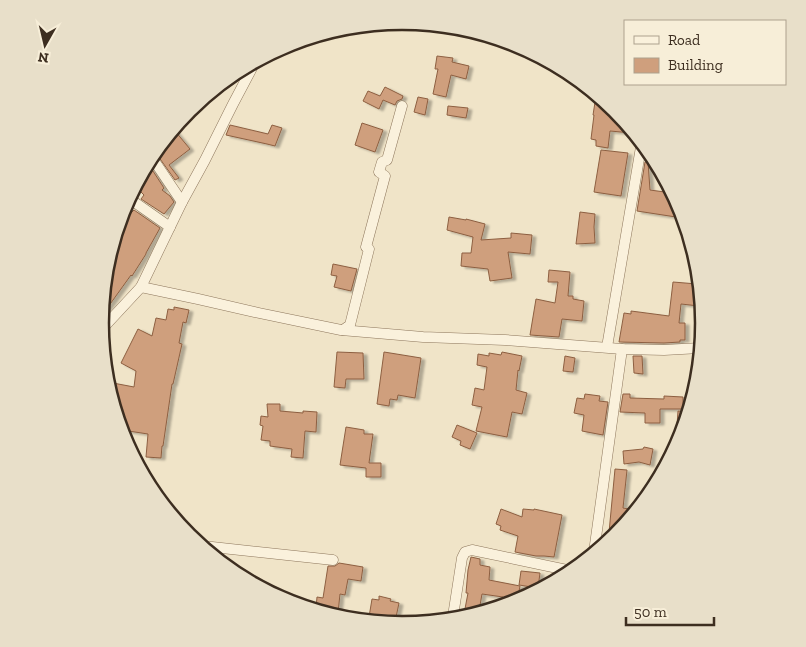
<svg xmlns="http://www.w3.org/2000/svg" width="806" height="647" font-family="'Zilla Slab',serif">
	<defs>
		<filter id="shadow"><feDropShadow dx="4" dy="2" stdDeviation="1" flood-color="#0004"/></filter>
	</defs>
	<rect width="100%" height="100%" fill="#f0e4c8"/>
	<!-- building -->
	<g fill="#cf9f7d" stroke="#8d5f41" filter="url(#shadow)">
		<path d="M437,56L453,58L452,62L469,66L466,79L451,75L446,97L433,94L438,69H435Z"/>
		<path d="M385,87L403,96L402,99L397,101L395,105L383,100L379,109L363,101L368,91L380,96Z"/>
		<path d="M596,96L617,110L632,133L610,131L608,148L596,146V140L591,139L594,115H593Z"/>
		<path d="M418,97L428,99L425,115L414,112Z"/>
		<path d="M448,106L468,108L466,118L447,115Z"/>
		<path d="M362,123L383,130L375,152L355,145Z"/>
		<path d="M230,125L268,134L272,125L282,128L275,146L267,144L226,135Z"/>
		<path d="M175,131L190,149L169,165L179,178L175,180L158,156Z"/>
		<path d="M601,150L628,153L621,196L594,192Z"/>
		<path d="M645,162H648L650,190L672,193L678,202L676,217L637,211Z"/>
		<path d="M151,168L164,188L162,190L170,196L174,202L164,214L141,199L144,195L137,188Z"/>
		<path d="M124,208L131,213L134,210L160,228L146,253V254L132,276L131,275L103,314Z"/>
		<path d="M580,212L595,214L594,227L595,243L576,244Z"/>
		<path d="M449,217L466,220V219L485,224L481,240L511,238V233L532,235L530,254L508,252L512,278L490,281L488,269L461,266L462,253H471L473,237L447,230Z"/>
		<path d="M333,264L357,269L351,291L334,287L337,276L331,275Z"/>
		<path d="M549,270L570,272L568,296H573V299L584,301L582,321L562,319L559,337L530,335L536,299L555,303L558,282H548Z"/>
		<path d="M673,282L697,284L700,297L699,306L681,304L679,323H685V340H680V342L664,343L619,342L624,313L631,314V311L669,316Z"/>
		<path d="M174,307L189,310L186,323L183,322L179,343L182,344L173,384H172L163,446H162L161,458L146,457L148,434L122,430L113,383L134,387L136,371L121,363L138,329L152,336L156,318L166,320L168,309L174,310Z"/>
		<path d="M337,352L363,353L364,379H346L345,388L334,387Z"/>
		<path d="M384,352L421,358L415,398L398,395L397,400L390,399L389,406L377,404Z"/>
		<path d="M502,352L522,356L519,371L518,370L516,390L527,393L522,414L512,412L507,437L476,431L482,407L472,405L475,388L484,390L487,367L477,365L478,354L489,356V353L501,355Z"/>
		<path d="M565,356L575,358L573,372L563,371Z"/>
		<path d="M633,356H642L643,374L634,373Z"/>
		<path d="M585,394L600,396L599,401L608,402L603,435L582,431L584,415L574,413L577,398L584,399Z"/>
		<path d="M623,394H630V398L664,399V396L683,397V409H660V423H645V413L620,412Z"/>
		<path d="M267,404H280V411L303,413V411L317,412L316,432L305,431L303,458L291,457L292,449L270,446V441L261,440L263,426L260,425L261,416L268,417Z"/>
		<path d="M678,411L688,412L682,440L676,439Z"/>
		<path d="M457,425L477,433L470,449L460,445L461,441L452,437Z"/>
		<path d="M346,427L364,430V434H373L369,463H381V477H366V468L340,465Z"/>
		<path d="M644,447L653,449L650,465L639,462L624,464L623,451L643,449Z"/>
		<path d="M615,469L627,470L623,508L635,510L617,537L608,543Z"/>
		<path d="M501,509L522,517L523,509L534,510V509L562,515L554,557L544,556H536L515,552L518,536L500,530L501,526L496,524Z"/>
		<path d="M471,557L480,559V565L490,567L489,580L520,586L517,603L507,605L502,604L503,597L482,594L479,611L464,614L468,593H466L468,570Z"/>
		<path d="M339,563L363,567L361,581L348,579L345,595L340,594L338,613L316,608L317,597L323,598L328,566H335Z"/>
		<path d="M521,571L540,573L538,588L519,585Z"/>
		<path d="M379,596L391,599L390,601L399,603L395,622L386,621V622L376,620V619L369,617L372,599L379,600Z"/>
	</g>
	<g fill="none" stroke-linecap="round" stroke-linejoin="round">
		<!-- street casing -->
		<g stroke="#8d765c" stroke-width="11">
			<g id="street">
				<path d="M155,162L182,202"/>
				<path d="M130,199L170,227"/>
				<path d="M141,287L198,299L259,313L341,330L423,337L505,340L622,349L664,350L700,348"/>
				<path d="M102,329L141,287L182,202L205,160L233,104L252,68"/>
				<path d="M343,330L350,325L369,249L366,247L385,176L379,172L382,162L387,160L402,106"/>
				<path d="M607,347L641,147"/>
				<path d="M203,546L333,560"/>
				<path d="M594,552L622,349"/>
				<path d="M453,616L462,558L465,552L472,550L567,570"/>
			</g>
		</g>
		<!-- street -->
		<use href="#street" stroke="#faf1dc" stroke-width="10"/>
	</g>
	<!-- crop -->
	<path d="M0 0H806V647H0ZM109 323a293 293 0 1 1 586 0a293 293 0 1 1-586 0Z" fill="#e8dfc9" fill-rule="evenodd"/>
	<path fill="none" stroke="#3d2e20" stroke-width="2.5" d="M109 323a293 293 0 1 1 586 0a293 293 0 1 1-586 0Z"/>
	<!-- legend -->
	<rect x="624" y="20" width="162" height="65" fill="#f7eed8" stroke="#ada18e"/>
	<rect x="634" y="36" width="25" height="8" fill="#faf1dc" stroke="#ada18e"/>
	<text x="668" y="45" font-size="15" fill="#3d2e20">Road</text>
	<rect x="634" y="58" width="25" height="15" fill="#cf9f7d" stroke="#ada18e"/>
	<text x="668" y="70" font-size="15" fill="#3d2e20">Building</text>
	<!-- north arrow -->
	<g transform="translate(45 45) rotate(188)" stroke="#f7eed8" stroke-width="4" paint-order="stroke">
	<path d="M0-4L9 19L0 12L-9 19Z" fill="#3d2e20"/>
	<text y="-8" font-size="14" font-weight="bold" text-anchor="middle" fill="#3d2e20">N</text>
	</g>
	<!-- scale -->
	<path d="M626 617v8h88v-8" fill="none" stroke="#3d2e20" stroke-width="2.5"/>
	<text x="634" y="617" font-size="15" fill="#3d2e20" stroke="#f7eed8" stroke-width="4" paint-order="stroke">50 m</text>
</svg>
